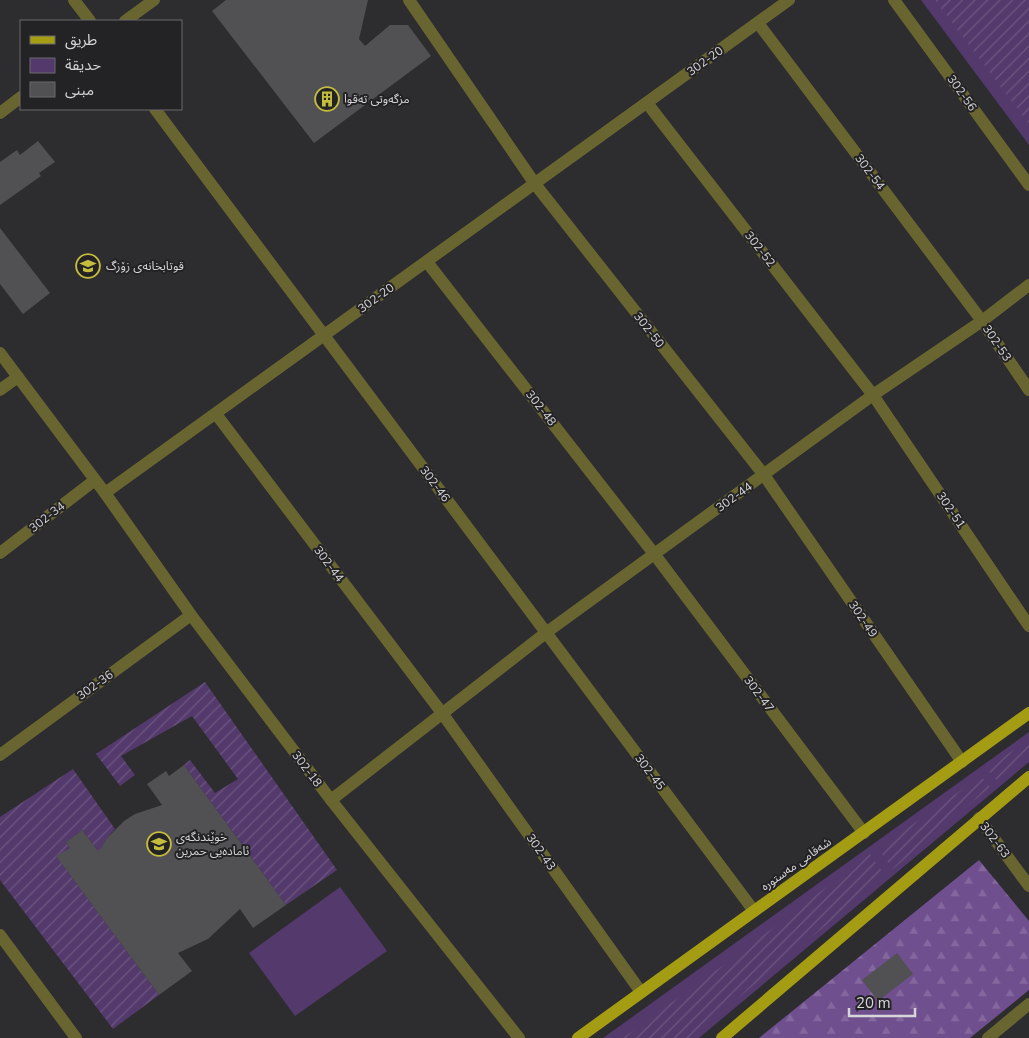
<svg xmlns="http://www.w3.org/2000/svg" width="1029" height="1038" font-family="'Nunito Sans','Noto Sans Arabic',sans-serif">
	<defs>
		<pattern id="forest-firs" width="22" height="20" patternUnits="userSpaceOnUse" patternTransform="scale(1.25)"><rect width="22" height="20" fill="#704f8f"/><path d="M5 1l3.5 6h-7zM16 11l3.5 6h-7z" fill="#84679e"/></pattern>
		<pattern id="garden-furrows" width="10" height="10" patternUnits="userSpaceOnUse" patternTransform="scale(1.25)"><rect width="10" height="10" fill="#543a6c"/><path d="M-1 1l2-2M0 10L10 0M9 11l2-2" fill="none" stroke="#6c5680"/></pattern>
	</defs>
	<rect width="100%" height="100%" fill="#2d2c2f"/>
	<!-- forest -->
	<path fill="url(#forest-firs)" d="M979,860L1029,921V990L970,1038H759Z"/>
	<!-- park -->
	<g fill="#543a6c">
		<path d="M921,0H1029V145Z"/>
		<path d="M1029,732V762L699,1038H603Z"/>
		<path d="M340,887L387,951L295,1016L249,953Z"/>
	</g>
	<!-- garden -->
	<g fill="url(#garden-furrows)">
		<path d="M935,0H1029V124Z"/>
		<path d="M205,682L337,870L286,905L184,765L190,760L215,793L238,779L192,716L121,756L135,775L120,786L96,754Z"/>
		<path d="M1029,739V756L997,781L987,769Z"/>
		<path d="M73,769L115,829L106,839L99,852L82,830L66,842L70,848L57,857L159,995L113,1029L0,880V817Z"/>
		<path d="M981,776L990,787L893,869L878,849Z"/>
		<path d="M870,854L885,876L690,1038H623L732,959Z"/>
	</g>
	<!-- building -->
	<g fill="#515053">
		<path d="M226,0H368L359,39L365,46L390,25H408L431,56L314,143L212,11Z"/>
		<path d="M38,141L55,162L39,173L41,176L0,205V162L17,150L20,155Z"/>
		<path d="M0,228L50,293L23,314L0,284Z"/>
		<path d="M184,765L286,905L253,928L240,909L208,939L178,953L192,971L159,995L56,856L70,848L66,842L82,830L99,852L106,839L124,821L135,814L162,805L147,784L166,771L169,776Z"/>
		<path d="M897,953L913,974L878,1001L862,980Z"/>
	</g>
	<g fill="none" stroke-linecap="round" stroke-linejoin="round">
		<!-- minor -->
		<g stroke="#686530" stroke-width="12">
			<path d="M74,0L90,21"/>
			<path d="M409,0L535,184L764,475L962,762"/>
			<path d="M894,0L1029,185"/>
			<path d="M125,21L154,0"/>
			<path d="M758,23L982,321L1029,390"/>
			<path d="M647,103L873,395L1029,626"/>
			<path d="M155,109L754,911"/>
			<path d="M0,113L21,97"/>
			<path d="M427,262L655,555L864,833"/>
			<path d="M0,353L105,493L191,615L331,800L519,1038"/>
			<path d="M0,390L18,377"/>
			<path d="M216,414L442,713L641,992"/>
			<path d="M105,493L789,0"/>
			<path d="M0,553L95,480"/>
			<path d="M0,755L191,615"/>
			<path d="M331,800L547,632L873,395L982,321L1029,285"/>
			<path d="M979,818L1029,886"/>
			<path d="M0,935L76,1038"/>
			<path d="M988,1038L1029,1004"/>
		</g>
		<!-- major -->
		<g stroke="#a49c12" stroke-width="12">
			<path d="M578,1038L1029,713"/>
			<path d="M722,1038L1029,777"/>
		</g>
	</g>
	<!-- icons -->
	<defs>
		<g id="building-ring" transform="scale(1.25)"><circle r="9.5" fill="#232225" stroke="#c4bc3d" stroke-width="1.5"/><path d="M-4-6H4V6H1V3H-1V6H-4ZM-2.5-4.3h1.7v1.8h-1.7ZM.8-4.3h1.7v1.8H.8ZM-2.5-1h1.7V.8h-1.7ZM.8-1h1.7V.8H.8Z" fill="#c4bc3d"/></g>
		<g id="school-ring" transform="scale(1.25)"><circle r="9.5" fill="#232225" stroke="#c4bc3d" stroke-width="1.5"/><path d="M0-5L7-2L0 1L-7-2ZM-4 1L0 2.5L4 1V4Q0 6-4 4Z" fill="#c4bc3d"/></g>
	</defs>
	<g fill-rule="evenodd">
		<use href="#building-ring" x="327" y="99"/>
		<use href="#school-ring" x="88" y="266"/>
		<use href="#school-ring" x="159" y="844"/>
	</g>
	<g text-anchor="middle" stroke-width="4" stroke-linejoin="round" paint-order="stroke">
		<!-- street labels -->
		<g font-size="12" fill="#d6d5d7" stroke="#232225">
			<text transform="translate(705 61) rotate(-36)" y="4">302-20</text>
			<text transform="translate(962 93) rotate(54)" y="4">302-56</text>
			<text transform="translate(870 172) rotate(53)" y="4">302-54</text>
			<text transform="translate(760 249) rotate(52)" y="4">302-52</text>
			<text transform="translate(376 298) rotate(-36)" y="4">302-20</text>
			<text transform="translate(649 330) rotate(52)" y="4">302-50</text>
			<text transform="translate(997 343) rotate(56)" y="4">302-53</text>
			<text transform="translate(541 408) rotate(52)" y="4">302-48</text>
			<text transform="translate(435 484) rotate(53)" y="4">302-46</text>
			<text transform="translate(734 497) rotate(-36)" y="4">302-44</text>
			<text transform="translate(951 510) rotate(56)" y="4">302-51</text>
			<text transform="translate(47 517) rotate(-38)" y="4">302-34</text>
			<text transform="translate(329 564) rotate(53)" y="4">302-44</text>
			<text transform="translate(863 619) rotate(56)" y="4">302-49</text>
			<text transform="translate(95 685) rotate(-36)" y="4">302-36</text>
			<text transform="translate(759 694) rotate(53)" y="4">302-47</text>
			<text transform="translate(307 769) rotate(53)" y="4">302-18</text>
			<text transform="translate(650 772) rotate(53)" y="4">302-45</text>
			<text transform="translate(995 840) rotate(53)" y="4">302-63</text>
			<text transform="translate(541 852) rotate(55)" y="4">302-43</text>
			<text transform="translate(796 864) rotate(-35)" y="4">شەقامی مەستورە</text>
		</g>
		<!-- poi labels -->
		<g font-size="12" fill="#d6d5d7" stroke="#232225" text-anchor="start">
			<text x="344" y="103">مزگه‌وتی ته‌قوا</text>
			<text x="106" y="270">قوتابخانه‌ی زۆزگ</text>
			<text x="176" y="841">خوێندنگەی<tspan x="176" dy="14">ئامادەیی حمرین</tspan></text>
		</g>
	</g>
	<!-- legend -->
	<rect x="20" y="20" width="162" height="90" fill="#232225" stroke="#6b6a6c"/>
	<rect x="30" y="36" width="25" height="8" fill="#a49c12" stroke="#6b6a6c"/>
	<text x="65" y="45" font-size="15" fill="#d6d5d7">طريق</text>
	<rect x="30" y="58" width="25" height="15" fill="#543a6c" stroke="#6b6a6c"/>
	<text x="65" y="70" font-size="15" fill="#d6d5d7">حديقة</text>
	<rect x="30" y="82" width="25" height="15" fill="#515053" stroke="#6b6a6c"/>
	<text x="65" y="95" font-size="15" fill="#d6d5d7">مبنى</text>
	<!-- scale -->
	<path d="M849 1008v8h66v-8" fill="none" stroke="#d6d5d7" stroke-width="2.5"/>
	<text x="856" y="1008" font-size="15" fill="#d6d5d7" stroke="#232225" stroke-width="4" paint-order="stroke">20 m</text>
</svg>
